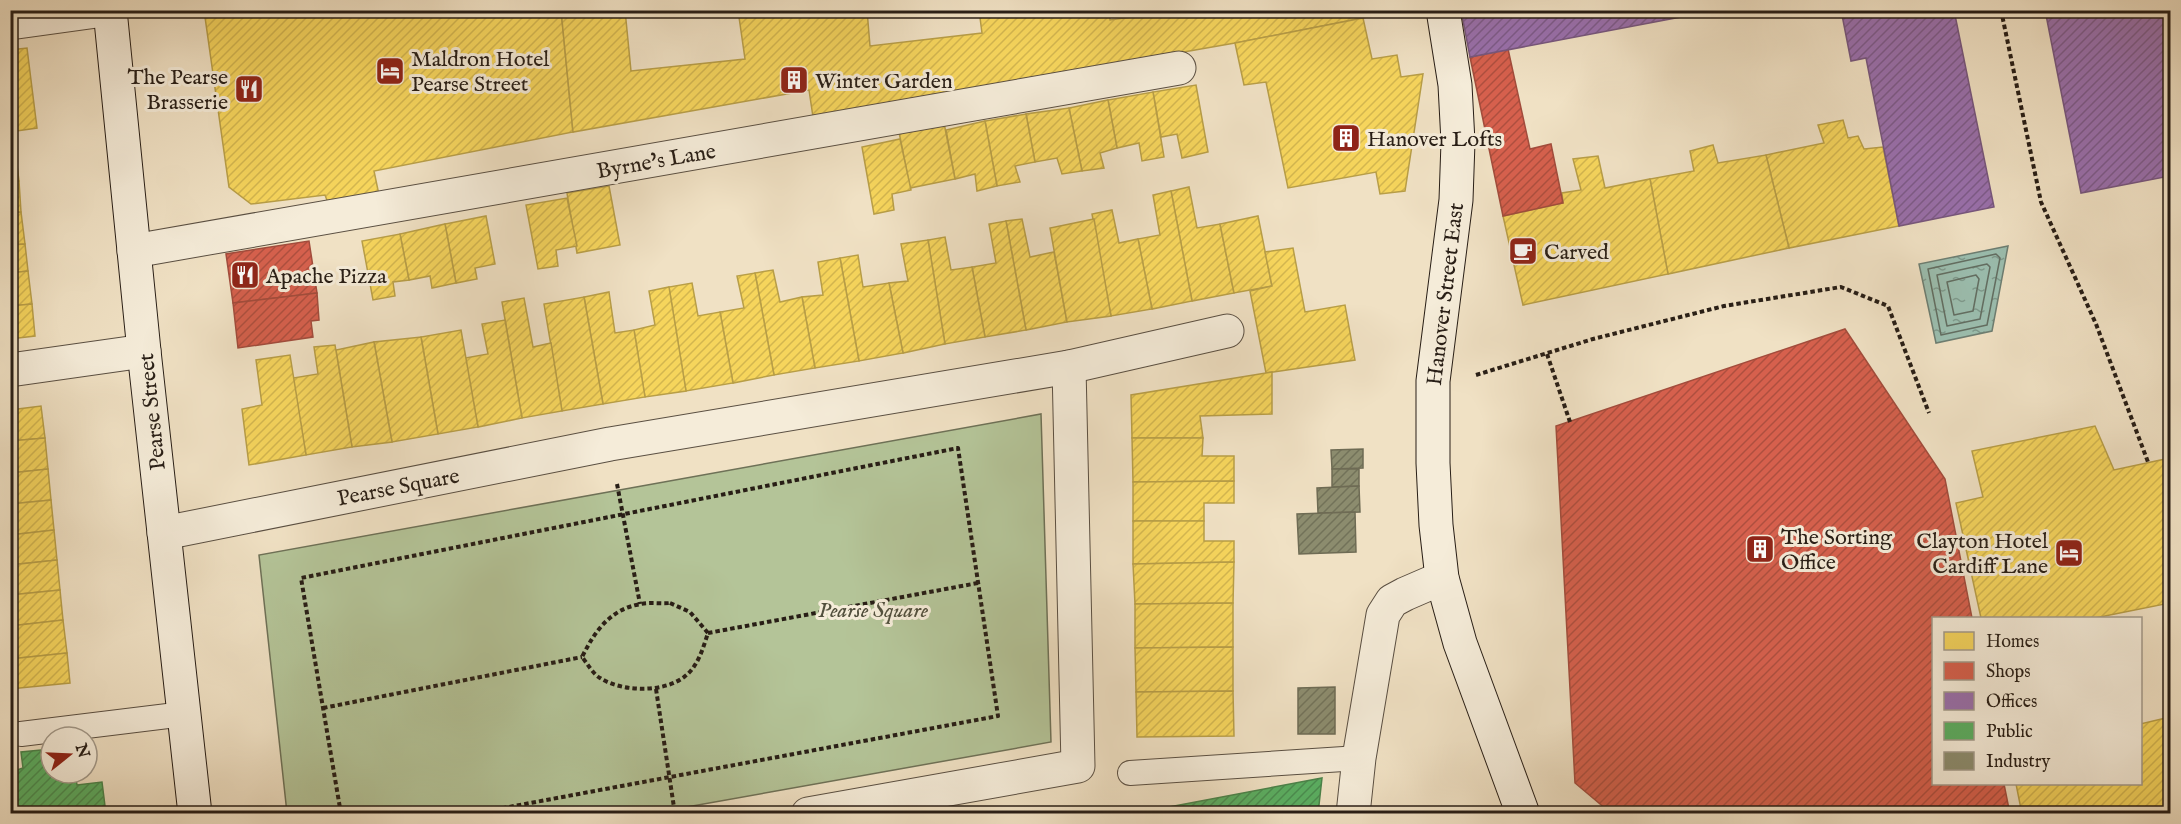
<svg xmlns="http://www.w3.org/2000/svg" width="2181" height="824" font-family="'IM FELL English',serif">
	<defs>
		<pattern id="water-ripples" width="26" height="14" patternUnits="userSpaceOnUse" patternTransform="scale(1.5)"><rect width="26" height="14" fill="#9bbeaf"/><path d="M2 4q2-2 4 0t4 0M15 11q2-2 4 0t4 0" fill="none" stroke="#7e9a8d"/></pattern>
		<pattern id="homes-hatch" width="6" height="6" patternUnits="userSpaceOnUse" patternTransform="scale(1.5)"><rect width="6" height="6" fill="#f6d55c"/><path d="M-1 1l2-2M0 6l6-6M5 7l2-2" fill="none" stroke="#d3b64f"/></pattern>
		<pattern id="shops-hatch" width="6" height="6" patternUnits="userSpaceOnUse" patternTransform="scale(1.5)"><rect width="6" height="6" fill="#d6604d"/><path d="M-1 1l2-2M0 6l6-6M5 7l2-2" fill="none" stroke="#ae4f3f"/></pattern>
		<pattern id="offices-hatch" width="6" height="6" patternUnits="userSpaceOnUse" patternTransform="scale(1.5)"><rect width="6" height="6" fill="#9970ab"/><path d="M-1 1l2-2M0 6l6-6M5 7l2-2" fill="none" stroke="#7d5b8a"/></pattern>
		<pattern id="public-hatch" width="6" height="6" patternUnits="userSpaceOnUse" patternTransform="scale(1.5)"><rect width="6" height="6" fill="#5aae61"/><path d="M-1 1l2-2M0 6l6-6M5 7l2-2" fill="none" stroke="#4a8d4f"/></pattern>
		<pattern id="industry-hatch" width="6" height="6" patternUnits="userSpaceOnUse" patternTransform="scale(1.5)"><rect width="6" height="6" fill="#8c8c6e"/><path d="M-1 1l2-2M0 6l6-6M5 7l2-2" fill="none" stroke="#727259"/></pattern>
	</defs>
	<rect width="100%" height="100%" fill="#f0e1c4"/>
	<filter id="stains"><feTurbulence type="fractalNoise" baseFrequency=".00333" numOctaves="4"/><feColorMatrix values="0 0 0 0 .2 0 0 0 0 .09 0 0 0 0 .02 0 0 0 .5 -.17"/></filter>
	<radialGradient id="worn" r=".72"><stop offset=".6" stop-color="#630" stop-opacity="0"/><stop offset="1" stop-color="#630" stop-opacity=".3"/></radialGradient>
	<!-- green -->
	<path fill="#b4c498" stroke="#6e7157" stroke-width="1.5" d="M1041,414L1051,742L653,813H287L259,555Z"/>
	<!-- water -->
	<path fill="url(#water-ripples)" stroke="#6d7e72" stroke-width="1.5" d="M2008,246L1992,331L1936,343L1919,264Z"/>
	<!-- homes -->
	<g fill="url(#homes-hatch)" stroke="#b89e47" stroke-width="1.5">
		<path d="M204,10H561L573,132L374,171L379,195L328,203L325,195L251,204L229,187Z"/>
		<path d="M561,10H625L631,71L745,59L738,10H867L870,46L982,33L979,10H1109L1110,20L1187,10H1367L1368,17L1235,43L813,117L809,90L573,132Z"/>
		<path d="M1363,18L1372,59L1397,55L1401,77L1423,74L1405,191L1380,194L1376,172L1288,188L1266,82L1244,85L1235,43Z"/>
		<path d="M27,48L37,128L10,132V50Z"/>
		<path d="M1196,85L1208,152L1182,158L1177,134L1161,137L1153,92Z"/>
		<path d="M1153,92L1164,157L1142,161L1139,143L1117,148L1108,100Z"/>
		<path d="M1108,100L1117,148L1100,153L1104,168L1082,171L1069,108Z"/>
		<path d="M1069,108L1082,171L1062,174L1057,158L1035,162L1026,114Z"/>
		<path d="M1026,114L1035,162L1015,166L1020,182L997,186L985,121Z"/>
		<path d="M1843,120L1848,138L1858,136L1864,149L1883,147L1899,226L1789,248L1766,155L1824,143L1818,125Z"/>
		<path d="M985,121L997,186L977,191L975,174L955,179L946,130Z"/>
		<path d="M944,123L955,179L910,188L899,132Z"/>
		<path d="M900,139L911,190L892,194L894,210L874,214L862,147Z"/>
		<path d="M1713,145L1718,163L1766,155L1789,248L1668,274L1650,179L1694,171L1690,151Z"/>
		<path d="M10,149H15L19,181L10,182Z"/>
		<path d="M1598,156L1605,188L1650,179L1668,274L1523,305L1503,216L1563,203L1562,193L1581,190L1573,159Z"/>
		<path d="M19,181L21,212L10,213V182Z"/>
		<path d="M609,186L620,245L577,253L567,193Z"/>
		<path d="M1189,187L1197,228L1220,224L1234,293L1192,301L1171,191Z"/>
		<path d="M1171,191L1192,301L1152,309L1138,239L1160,235L1153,195Z"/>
		<path d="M567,198L577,246L556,250L558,266L538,269L526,205Z"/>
		<path d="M1112,210L1119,243L1138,239L1152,309L1111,316L1092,214Z"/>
		<path d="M21,212L25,244L10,245V213Z"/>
		<path d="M486,216L495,264L475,268L477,279L456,283L445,224Z"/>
		<path d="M1258,216L1272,286L1234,293L1220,224Z"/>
		<path d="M1022,219L1030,257L1054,252L1067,322L1026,330L1006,221Z"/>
		<path d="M1094,219L1111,316L1067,322L1050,228Z"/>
		<path d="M1006,221L1026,330L985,337L972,267L996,263L989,224Z"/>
		<path d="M445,224L456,283L432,288L430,276L409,280L400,234Z"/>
		<path d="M400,234L409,280L393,282L395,296L373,300L362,241Z"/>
		<path d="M945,237L951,270L972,267L985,337L945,344L928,240Z"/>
		<path d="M928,240L945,344L903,353L889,283L908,281L901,244Z"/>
		<path d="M25,244L28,271L10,273V245Z"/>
		<path d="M1293,248L1305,312L1345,305L1355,360L1266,373L1250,291L1272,286L1265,252Z"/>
		<path d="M858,255L863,287L889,283L903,353L859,361L840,258Z"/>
		<path d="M840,258L859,361L815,368L802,297L823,295L818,262Z"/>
		<path d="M773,270L780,302L802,297L815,368L774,375L755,273Z"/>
		<path d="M28,271L32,304L10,306V273Z"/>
		<path d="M755,273L774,375L733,383L720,312L744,308L737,276Z"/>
		<path d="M692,283L698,316L720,312L733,383L686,391L669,287Z"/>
		<path d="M669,287L686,391L645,397L634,330L655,325L649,291Z"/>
		<path d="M609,292L615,333L634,330L645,397L603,404L584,297Z"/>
		<path d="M584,297L603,404L562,411L544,304Z"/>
		<path d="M524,298L533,347L551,343L562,411L522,418L502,302Z"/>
		<path d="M32,304L35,336L10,339V306Z"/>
		<path d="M505,320L522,418L478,427L465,358L488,354L482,324Z"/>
		<path d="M461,330L478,427L438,434L421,337Z"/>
		<path d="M421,337L438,434L392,442L374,342Z"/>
		<path d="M374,342L392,442L352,447L336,350Z"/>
		<path d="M335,345L352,447L306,455L293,378L318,374L314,347Z"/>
		<path d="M290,355L306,455L249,465L242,409L262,405L256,360Z"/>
		<path d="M1272,372V414L1200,416L1203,438H1132L1131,395Z"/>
		<path d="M41,406L45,438L10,441V410Z"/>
		<path d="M2095,426L2114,470L2170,458V603L2095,618H1981L1956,503L1983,497L1972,451Z"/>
		<path d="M45,438L48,469L10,473V441Z"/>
		<path d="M1132,438H1203L1202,456H1234V481L1133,482Z"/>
		<path d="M48,469L51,500L10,504V473Z"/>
		<path d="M1234,481V503H1204V521H1133V482Z"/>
		<path d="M51,500L54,530L10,535V504Z"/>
		<path d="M1133,521H1204V541H1234V562L1133,564Z"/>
		<path d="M54,530L57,560L10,565V535Z"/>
		<path d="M57,560L60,590L10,595V565Z"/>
		<path d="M1234,562L1233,603L1135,604L1133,564Z"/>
		<path d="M60,590L63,620L10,626V595Z"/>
		<path d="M1233,603V647L1135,648V604Z"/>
		<path d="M63,620L67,653L10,659V626Z"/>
		<path d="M1233,647V691L1136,692L1135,648Z"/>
		<path d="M67,653L70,683L10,689V659Z"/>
		<path d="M1233,691L1234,736L1137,737L1136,692Z"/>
		<path d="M2170,717V814H2022L2016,784H2140V724Z"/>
	</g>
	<!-- shops -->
	<g fill="url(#shops-hatch)" stroke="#a24c3c" stroke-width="1.5">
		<path d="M1508,49L1530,149L1551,144L1563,203L1503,216L1470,57Z"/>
		<path d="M309,241L317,293L233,303L226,254Z"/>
		<path d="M317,293L319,320L311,321L313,337L238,348L233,303Z"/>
		<path d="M1845,329L1945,479L1972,618H1934V784H2004L2010,814H1612L1575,783L1556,426Z"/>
	</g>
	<!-- offices -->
	<g fill="url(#offices-hatch)" stroke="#77577e" stroke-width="1.5">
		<path d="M1461,10H1718L1470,57Z"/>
		<path d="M1841,10H1954L1994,207L1899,226L1866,58L1851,61Z"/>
		<path d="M2045,10H2170V176L2081,193Z"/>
	</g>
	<!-- public -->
	<g fill="url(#public-hatch)" stroke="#4b834a" stroke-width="1.5">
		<path d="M10,719L17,770L23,768L21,752L51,749V773H75L77,785L102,782L106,814H10Z"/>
		<path d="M1322,778L1318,814H1132Z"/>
	</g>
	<!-- industry -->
	<g fill="url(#industry-hatch)" stroke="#6e6b54" stroke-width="1.5">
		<path d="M1363,449V468L1332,469L1331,450Z"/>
		<path d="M1332,469H1359V486L1332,487Z"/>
		<path d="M1359,486L1360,512L1318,513L1317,488Z"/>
		<path d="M1355,512L1356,552L1299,554L1297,514Z"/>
		<path d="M1335,687V734H1298V688Z"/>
	</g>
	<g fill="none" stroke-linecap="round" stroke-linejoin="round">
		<!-- shore -->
		<g stroke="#626e62" stroke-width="1.5">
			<path d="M1996,254L2000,258L1987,325L1941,335L1928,269Z"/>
			<path d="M1987,264L1990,267L1980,319L1947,326L1937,275Z"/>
			<path d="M1976,275L1979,279L1973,311L1954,315L1947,282Z"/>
		</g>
		<!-- lane casing -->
		<g stroke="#5a4f42" stroke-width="26">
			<g id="lane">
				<path d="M21,734L184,714"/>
				<path d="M1130,773L1359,758"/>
			</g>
		</g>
		<!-- street casing -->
		<g stroke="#5a4f42" stroke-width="35">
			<g id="street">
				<path d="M10,23L104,10"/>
				<path d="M134,251L1179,68"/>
				<path d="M10,370L144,351"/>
				<path d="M164,533L610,444L1069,367L1227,331"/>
				<path d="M808,814L1078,766L1069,367"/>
				<path d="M1353,814L1359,758L1383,615L1392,601L1405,594L1442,578"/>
			</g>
		</g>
		<!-- secondary casing -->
		<g stroke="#281e16" stroke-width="35">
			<g id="secondary">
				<path d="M110,10L144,351L195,814"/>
				<path d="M1443,10L1455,85L1458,142L1456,200L1433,381V463L1436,525L1442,578L1460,643L1523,814"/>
			</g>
		</g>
		<!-- path -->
		<g stroke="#281e16" stroke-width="4" stroke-dasharray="4.5 3" stroke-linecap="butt">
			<path d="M2001,10L2041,202L2096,324L2148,462"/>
			<path d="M1547,354L1570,422"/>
			<path d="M1476,375L1593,339L1724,306L1841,287L1888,306L1929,413"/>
			<path d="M617,484L640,604"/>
			<path d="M670,603L690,612L708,633C703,648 698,667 684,677C663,693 622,692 600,678C593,674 587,663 582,657C595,631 610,609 641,604C650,602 661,604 670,603Z"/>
			<path d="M708,633L978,583"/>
			<path d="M656,689L675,814"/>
			<path d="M323,708L582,657"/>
			<path d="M341,814L301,578L958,448L998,716L471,814"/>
		</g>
		<!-- lane -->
		<use href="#lane" stroke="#f5ecd9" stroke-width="24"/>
		<!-- street -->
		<use href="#street" stroke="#f5ecd9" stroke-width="33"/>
		<!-- secondary -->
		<use href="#secondary" stroke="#f5ecd9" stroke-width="33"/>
	</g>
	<!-- icons -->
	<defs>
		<g id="hotel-square" transform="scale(1.5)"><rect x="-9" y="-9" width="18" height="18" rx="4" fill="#8f2418" stroke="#f5ecd9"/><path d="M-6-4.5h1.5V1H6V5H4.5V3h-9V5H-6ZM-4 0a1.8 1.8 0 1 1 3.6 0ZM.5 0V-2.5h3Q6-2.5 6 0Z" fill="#fff"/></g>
		<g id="building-square" transform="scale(1.5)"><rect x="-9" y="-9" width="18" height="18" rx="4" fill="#8f2418" stroke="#f5ecd9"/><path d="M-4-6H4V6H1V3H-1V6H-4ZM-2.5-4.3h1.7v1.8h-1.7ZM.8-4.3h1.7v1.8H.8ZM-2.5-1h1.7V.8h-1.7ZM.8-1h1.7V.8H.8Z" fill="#fff"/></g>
		<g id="restaurant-square" transform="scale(1.5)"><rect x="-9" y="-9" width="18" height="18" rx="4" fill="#8f2418" stroke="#f5ecd9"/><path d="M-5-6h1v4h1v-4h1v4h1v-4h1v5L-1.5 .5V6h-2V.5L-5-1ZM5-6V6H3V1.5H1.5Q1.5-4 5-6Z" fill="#fff"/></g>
		<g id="cafe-square" transform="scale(1.5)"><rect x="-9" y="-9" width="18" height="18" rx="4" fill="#8f2418" stroke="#f5ecd9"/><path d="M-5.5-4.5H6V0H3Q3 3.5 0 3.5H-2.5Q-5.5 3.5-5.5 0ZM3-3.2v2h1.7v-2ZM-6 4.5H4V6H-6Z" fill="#fff"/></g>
	</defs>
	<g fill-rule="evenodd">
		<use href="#hotel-square" x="390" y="71"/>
		<use href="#building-square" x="794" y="80"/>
		<use href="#restaurant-square" x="249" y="89"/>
		<use href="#building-square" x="1346" y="138"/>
		<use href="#cafe-square" x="1523" y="251"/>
		<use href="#restaurant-square" x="245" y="275"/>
		<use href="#building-square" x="1760" y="549"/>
		<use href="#hotel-square" x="2069" y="553"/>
	</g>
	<g text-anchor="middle" stroke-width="6" stroke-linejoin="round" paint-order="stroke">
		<!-- poi labels -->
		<g font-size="22" fill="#281e16" stroke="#f5ecd9" text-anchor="start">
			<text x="411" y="66">Maldron Hotel<tspan x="411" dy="25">Pearse Street</tspan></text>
			<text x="228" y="84" text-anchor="end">The Pearse<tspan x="228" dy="25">Brasserie</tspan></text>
			<text x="815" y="88">Winter Garden</text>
			<text x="1367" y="146">Hanover Lofts</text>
			<text x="1544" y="259">Carved</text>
			<text x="266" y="283">Apache Pizza</text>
			<text x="1781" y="544">The Sorting<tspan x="1781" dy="25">Office</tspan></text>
			<text x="2048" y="548" text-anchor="end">Clayton Hotel<tspan x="2048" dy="25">Cardiff Lane</tspan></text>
		</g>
		<!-- street labels -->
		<g font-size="22" fill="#281e16" stroke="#f5ecd9">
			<text transform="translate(656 160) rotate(-10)" y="8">Byrne's Lane</text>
			<text transform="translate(1444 294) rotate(-83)" y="8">Hanover Street East</text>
			<text transform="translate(151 412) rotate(-96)" y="8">Pearse Street</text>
			<text transform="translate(398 486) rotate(-11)" y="8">Pearse Square</text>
		</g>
		<!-- park labels -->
		<g font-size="22" font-style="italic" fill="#52503d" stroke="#f5ecd9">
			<text x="873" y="617">Pearse Square</text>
		</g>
	</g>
	<!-- margin -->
	<rect width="2181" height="824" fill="none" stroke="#f0e1c4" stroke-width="36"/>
	<rect x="12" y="12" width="2157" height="800" fill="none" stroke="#281e16" stroke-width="3"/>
	<rect x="18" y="18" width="2145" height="788" fill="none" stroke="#281e16" stroke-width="1.5"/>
	<!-- legend -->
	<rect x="1932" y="617" width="210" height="168" fill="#f5ecd9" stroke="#a39a8b" stroke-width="1.5"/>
	<rect x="1944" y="632" width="30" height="18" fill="#f6d55c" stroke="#a39a8b" stroke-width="1.5"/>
	<text x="1986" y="647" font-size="18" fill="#281e16">Homes</text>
	<rect x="1944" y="662" width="30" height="18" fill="#d6604d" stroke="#a39a8b" stroke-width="1.5"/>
	<text x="1986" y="677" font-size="18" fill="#281e16">Shops</text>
	<rect x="1944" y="692" width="30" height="18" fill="#9970ab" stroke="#a39a8b" stroke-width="1.5"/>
	<text x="1986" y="707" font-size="18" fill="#281e16">Offices</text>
	<rect x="1944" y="722" width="30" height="18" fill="#5aae61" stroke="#a39a8b" stroke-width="1.5"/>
	<text x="1986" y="737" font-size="18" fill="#281e16">Public</text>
	<rect x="1944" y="752" width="30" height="18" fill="#8c8c6e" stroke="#a39a8b" stroke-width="1.5"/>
	<text x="1986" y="767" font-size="18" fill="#281e16">Industry</text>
	<!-- north arrow -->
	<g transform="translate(69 755) rotate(72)"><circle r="28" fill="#f5ecd9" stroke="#a39a8b" stroke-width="1.5"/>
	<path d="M0-4.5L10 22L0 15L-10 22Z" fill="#8f2418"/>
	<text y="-9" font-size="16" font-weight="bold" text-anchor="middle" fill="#281e16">N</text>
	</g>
	<rect width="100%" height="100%" filter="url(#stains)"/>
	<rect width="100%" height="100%" fill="url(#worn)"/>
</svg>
